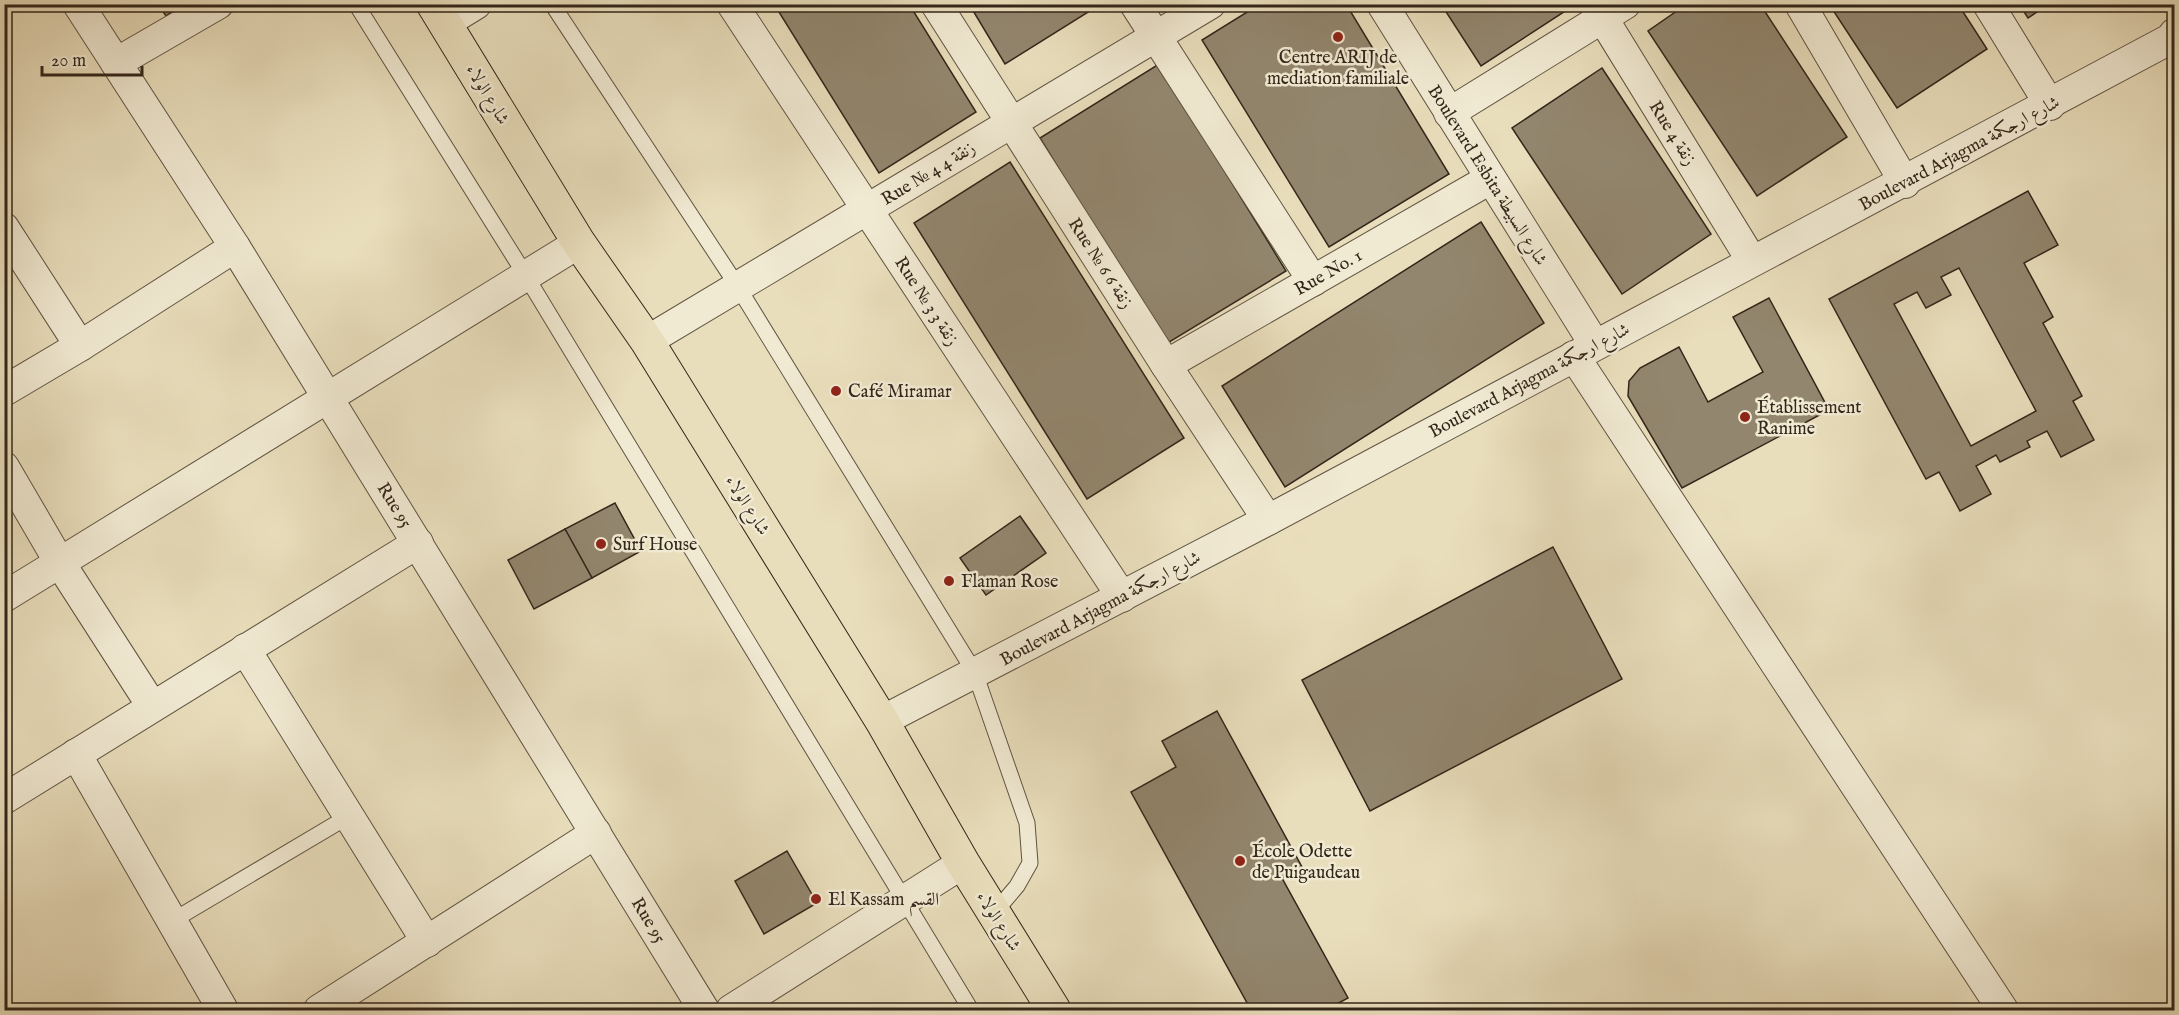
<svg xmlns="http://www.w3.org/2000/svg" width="2179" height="1015" font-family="'IM FELL English',Amiri,serif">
	<rect width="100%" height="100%" fill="#e9debc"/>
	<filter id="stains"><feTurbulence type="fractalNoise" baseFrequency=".00333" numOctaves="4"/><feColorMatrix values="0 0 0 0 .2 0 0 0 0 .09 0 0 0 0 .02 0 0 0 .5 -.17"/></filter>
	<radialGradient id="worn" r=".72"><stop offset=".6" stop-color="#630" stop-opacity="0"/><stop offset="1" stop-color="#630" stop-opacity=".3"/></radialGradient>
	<!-- building -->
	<g fill="#92866e" stroke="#33261a" stroke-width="1.5" fill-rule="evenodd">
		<path d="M158,4H182L166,16Z"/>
		<path d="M774,4H909L976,112L879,173Z"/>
		<path d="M969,4H1101L1005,64Z"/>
		<path d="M1260,4H1346L1449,174L1329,247L1202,40Z"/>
		<path d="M1441,4H1568L1570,8L1481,66Z"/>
		<path d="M1687,4H1760L1847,137L1757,196L1648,31Z"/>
		<path d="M1829,4H1958L1987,49L1897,108Z"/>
		<path d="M2019,4H2049L2028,18Z"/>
		<path d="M1159,64L1286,271L1166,344L1040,138Z"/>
		<path d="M1602,68L1711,234L1622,294L1512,128Z"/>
		<path d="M1010,162L1184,438L1087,499L914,223Z"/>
		<path d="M2028,191L2058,245L2024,263L2053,317L2043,323L2082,396L2073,401L2094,440L2061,457L2047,431L2027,441L2030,447L2000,462L1996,455L1976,466L1991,494L1960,511L1939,472L1926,479L1829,299ZM1959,268L2036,411L1971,446L1894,304L1917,292L1926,308L1951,295L1941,277Z"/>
		<path d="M1481,222L1544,323L1285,487L1222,386Z"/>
		<path d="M1769,298L1829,410L1682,488L1628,396L1629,381L1640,368L1679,347L1708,402L1763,372L1733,317Z"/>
		<path d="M615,503L641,551L592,578L565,529Z"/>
		<path d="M1020,516L1046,553L986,595L960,558Z"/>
		<path d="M565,529L592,578L534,609L508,560Z"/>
		<path d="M1553,547L1622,679L1370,811L1302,680Z"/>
		<path d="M1217,711L1302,867L1282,878L1348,998L1326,1010H1251L1131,792L1176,767L1162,741Z"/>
		<path d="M787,851L817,903L764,934L735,881Z"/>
	</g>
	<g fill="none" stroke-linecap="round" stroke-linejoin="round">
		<!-- lane casing -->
		<g stroke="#605442" stroke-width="17">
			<g id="lane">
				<path d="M356,4L526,276L971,1010"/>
				<path d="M552,4L738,287L975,673L1027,823L1030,863L1017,886L994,913"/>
				<path d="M172,921L349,816"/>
			</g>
		</g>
		<!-- street casing -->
		<g stroke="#605442" stroke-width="32">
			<g id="street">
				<path d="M78,4L235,247L704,1010"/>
				<path d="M732,4L1122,597"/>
				<path d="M936,4L1166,365L1268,520"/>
				<path d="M1135,4L1313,281"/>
				<path d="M1382,4L1595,345"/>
				<path d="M1594,4L1752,261"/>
				<path d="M1800,4L1905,183"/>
				<path d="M1988,4L2050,105"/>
				<path d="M445,23L476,4"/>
				<path d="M116,63L218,4"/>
				<path d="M1449,113L1625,4"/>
				<path d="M4,228L80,346"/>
				<path d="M647,341L1210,4"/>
				<path d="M1574,356L2003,1010"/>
				<path d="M1166,365L1490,179"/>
				<path d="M4,391L80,346L235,247"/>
				<path d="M4,467L60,563L152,706"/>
				<path d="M4,597L579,243"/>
				<path d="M245,649L427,942"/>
				<path d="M882,721L1268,520L2170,39L2174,34"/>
				<path d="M76,754L223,1010"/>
				<path d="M4,799L418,543"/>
				<path d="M319,1010L596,833"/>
				<path d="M731,1010L963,863"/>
			</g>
		</g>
		<!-- primary casing -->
		<g stroke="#33261a" stroke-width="35">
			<path id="primary" d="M433,4L579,243L647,341L882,721L963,863L1054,1010"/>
		</g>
		<!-- lane -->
		<use href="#lane" stroke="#f1ead3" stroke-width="15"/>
		<!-- street -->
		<use href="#street" stroke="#f1ead3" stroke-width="30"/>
		<!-- primary -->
		<use href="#primary" stroke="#e9debc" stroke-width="33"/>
	</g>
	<!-- markers -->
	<g fill="#8f2418" stroke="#f1ead3" stroke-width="2">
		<circle cx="1338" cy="37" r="6"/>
		<circle cx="836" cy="391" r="6"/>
		<circle cx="1745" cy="417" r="6"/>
		<circle cx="601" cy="544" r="6"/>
		<circle cx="949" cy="581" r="6"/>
		<circle cx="1240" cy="861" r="6"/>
		<circle cx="816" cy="899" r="6"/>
	</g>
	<g text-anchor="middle" stroke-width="5" stroke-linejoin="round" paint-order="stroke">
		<!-- poi labels -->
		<g font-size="18" fill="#33261a" stroke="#f1ead3" text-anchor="start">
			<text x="1338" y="63" text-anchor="middle">Centre ARIJ de<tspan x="1338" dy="21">mediation familiale</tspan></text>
			<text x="848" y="397">Café Miramar</text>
			<text x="1757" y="413">Établissement<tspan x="1757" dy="21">Ranime</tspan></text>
			<text x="613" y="550">Surf House</text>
			<text x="961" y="587">Flaman Rose</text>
			<text x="1252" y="857">École Odette<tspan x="1252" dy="21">de Puigaudeau</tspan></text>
			<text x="828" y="905">El Kassam القسم</text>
		</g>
		<!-- street labels -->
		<g font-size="18" fill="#33261a" stroke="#f1ead3">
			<text transform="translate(488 94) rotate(59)" y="6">شارع الولاء</text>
			<text transform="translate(1673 133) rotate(58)" y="6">Rue 4 زنقة</text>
			<text transform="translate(1959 153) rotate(-28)" y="6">Boulevard Arjagma شارع ارجكمة</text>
			<text transform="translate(928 173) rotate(-31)" y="6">Rue № 4 زنقة 4</text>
			<text transform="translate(1488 175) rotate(58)" y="6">Boulevard Esbita شارع السبيطة</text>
			<text transform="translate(1101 263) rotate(57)" y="6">Rue № 6 زنقة 6</text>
			<text transform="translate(1328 272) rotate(-30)" y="6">Rue No. 1</text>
			<text transform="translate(927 301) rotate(57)" y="6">Rue № 3 زنقة 3</text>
			<text transform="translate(1529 380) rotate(-28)" y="6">Boulevard Arjagma شارع ارجكمة</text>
			<text transform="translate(395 505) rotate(58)" y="6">Rue 95</text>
			<text transform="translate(748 505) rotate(58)" y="6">شارع الولاء</text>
			<text transform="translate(1100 608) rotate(-28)" y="6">Boulevard Arjagma شارع ارجكمة</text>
			<text transform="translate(649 920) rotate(59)" y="6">Rue 95</text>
			<text transform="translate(999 921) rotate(58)" y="6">شارع الولاء</text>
		</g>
	</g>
	<!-- margin -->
	<rect width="2179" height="1015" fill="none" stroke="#e9debc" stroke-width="24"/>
	<rect x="6" y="6" width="2167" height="1003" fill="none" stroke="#33261a" stroke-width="3"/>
	<rect x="12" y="12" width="2155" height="991" fill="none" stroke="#33261a" stroke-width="1.5"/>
	<!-- scale -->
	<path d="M42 66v9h100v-9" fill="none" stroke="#33261a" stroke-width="3"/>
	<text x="51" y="66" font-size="18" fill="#33261a" stroke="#f1ead3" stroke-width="4.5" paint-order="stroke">20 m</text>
	<rect width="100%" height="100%" filter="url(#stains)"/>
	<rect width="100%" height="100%" fill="url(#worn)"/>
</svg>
